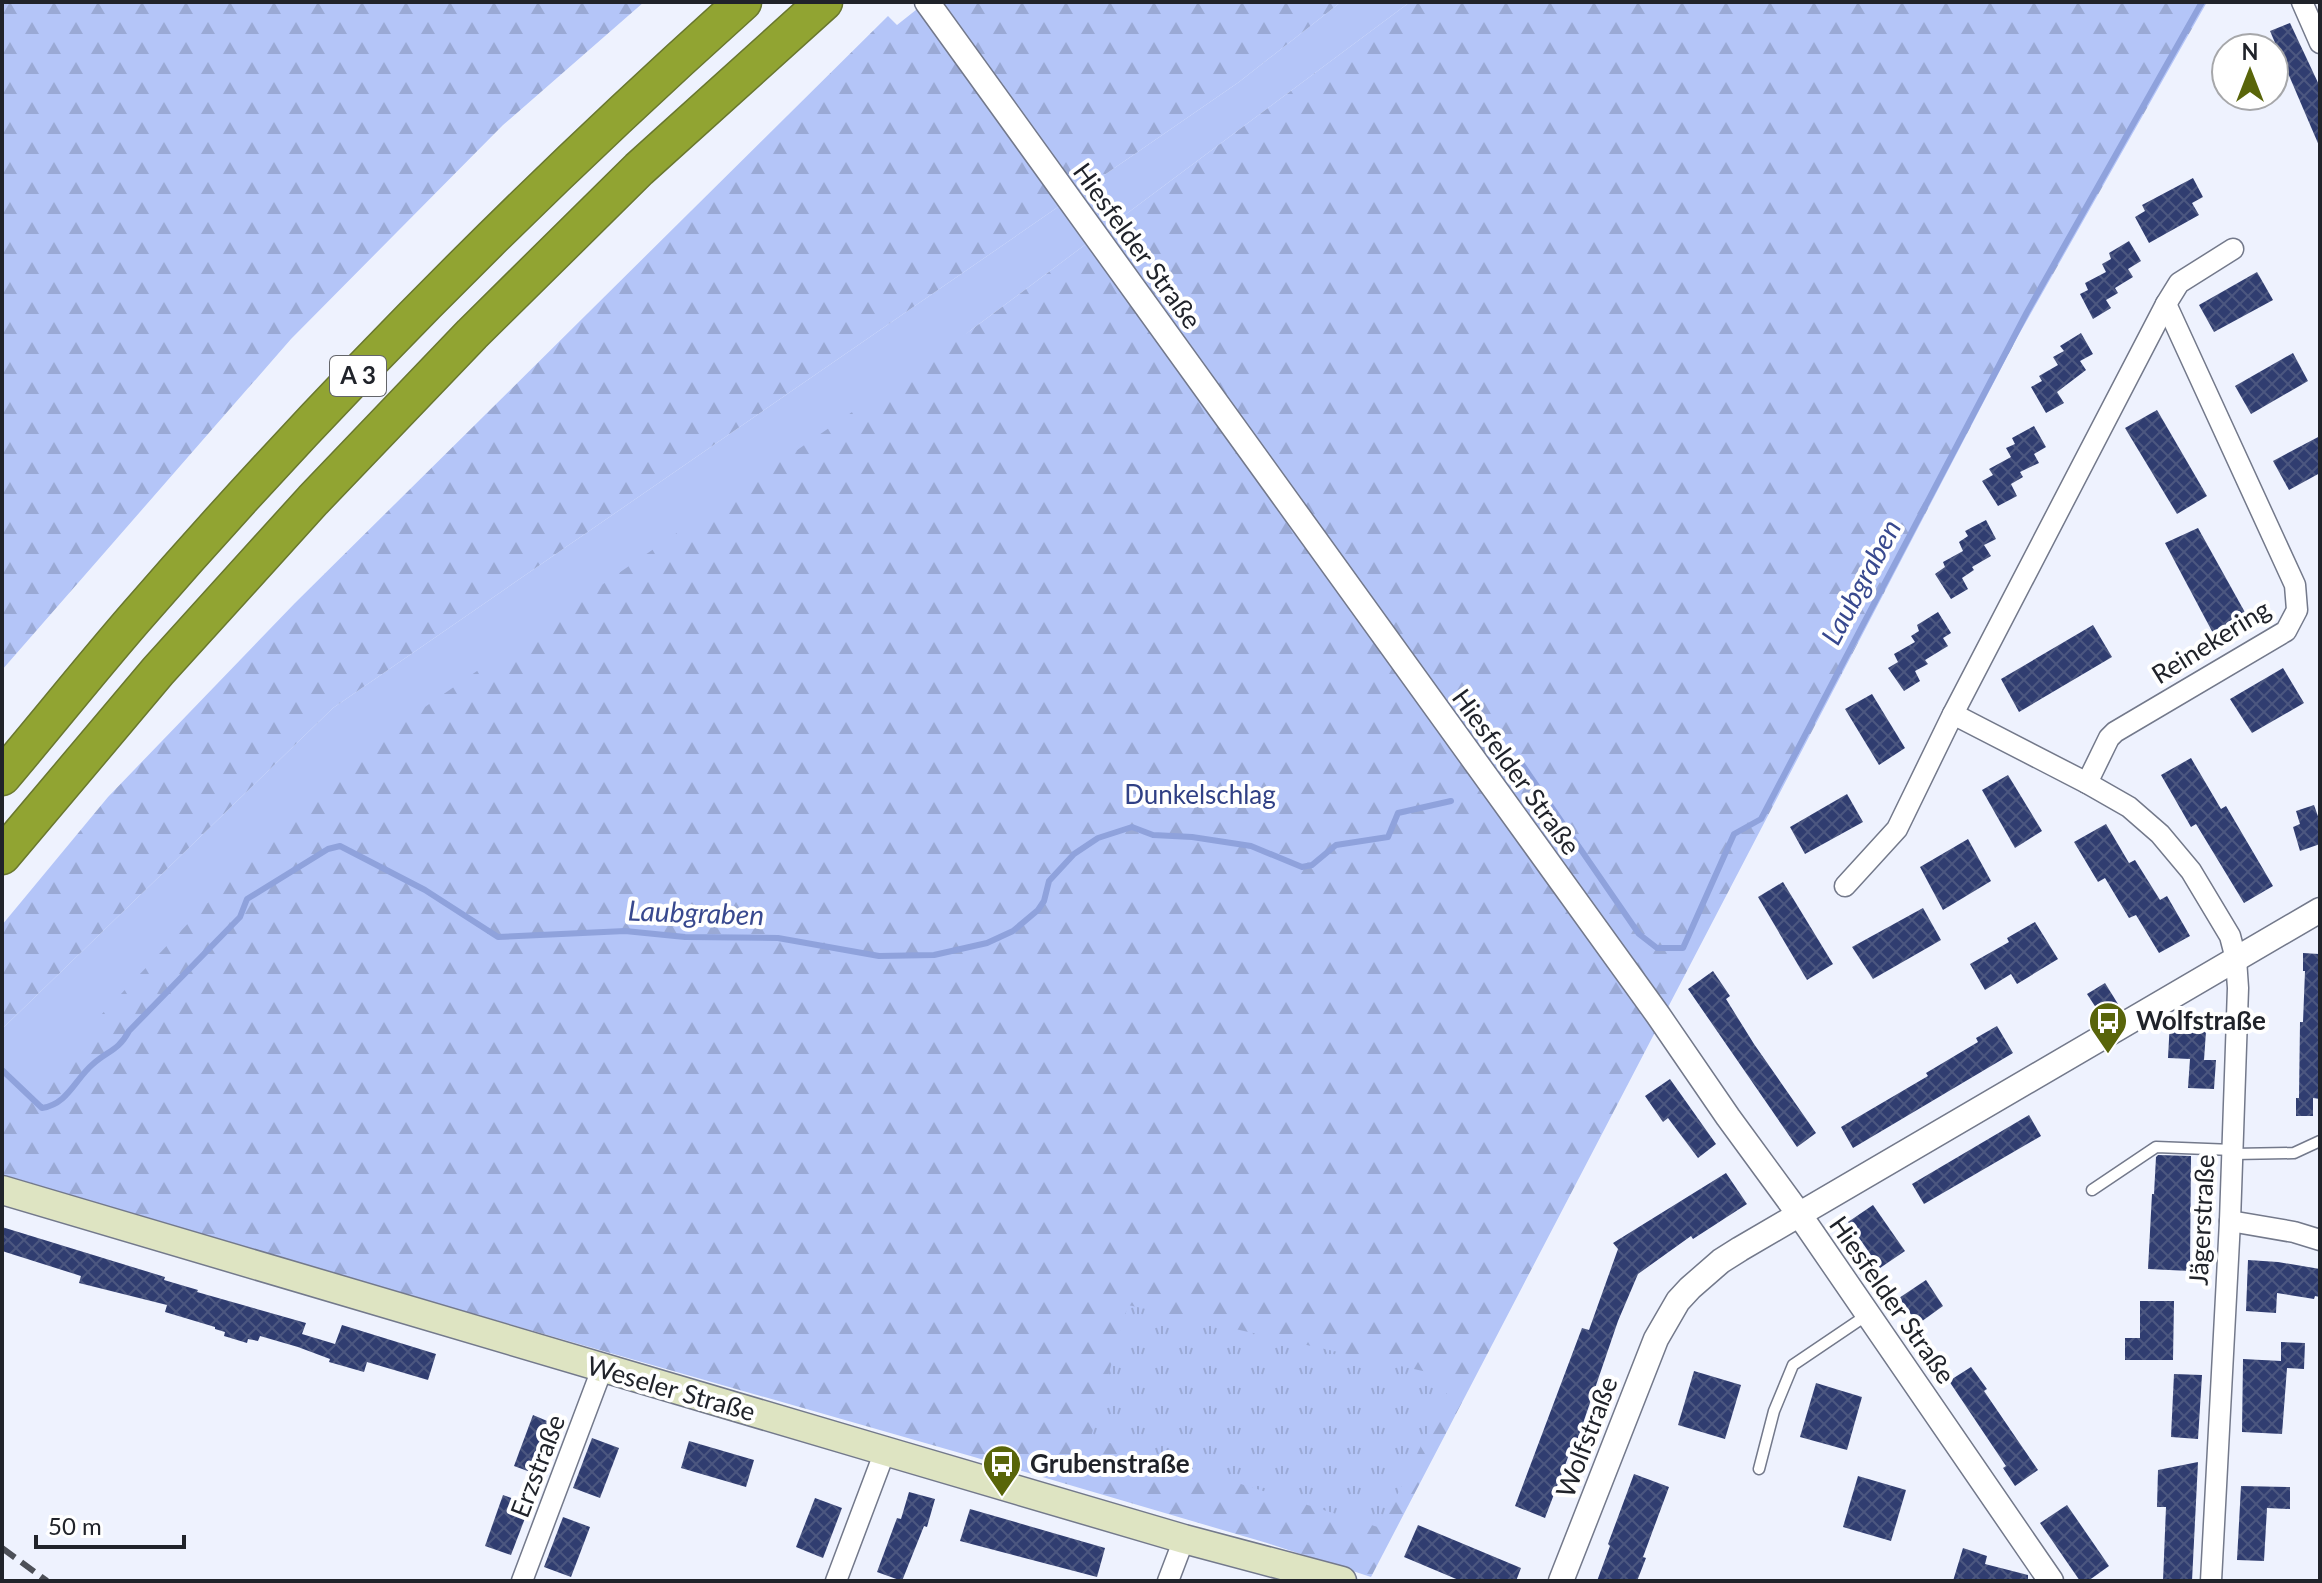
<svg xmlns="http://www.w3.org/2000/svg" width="2322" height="1583" font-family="Lato,sans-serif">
	<defs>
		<pattern id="forest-firs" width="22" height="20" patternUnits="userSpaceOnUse" patternTransform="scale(2)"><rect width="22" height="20" fill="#b4c5f8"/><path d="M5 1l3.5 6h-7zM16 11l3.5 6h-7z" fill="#9aa9d5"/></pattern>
		<pattern id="park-tufts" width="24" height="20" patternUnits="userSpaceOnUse" patternTransform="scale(2)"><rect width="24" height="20" fill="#b4c5f8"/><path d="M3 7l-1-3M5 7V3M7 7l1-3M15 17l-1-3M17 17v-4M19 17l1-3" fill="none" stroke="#9aa9d5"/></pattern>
		<pattern id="building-cross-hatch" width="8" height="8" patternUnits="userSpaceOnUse" patternTransform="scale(2)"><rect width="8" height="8" fill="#303d70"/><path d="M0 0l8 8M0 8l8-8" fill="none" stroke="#4c5780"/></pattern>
	</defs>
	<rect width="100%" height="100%" fill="#eef2fe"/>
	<!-- green -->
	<path fill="#b4c5f8" d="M1341,2H1410L971,330L2,1119V1029L333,708L1239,82Z"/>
	<!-- forest -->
	<g fill="url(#forest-firs)">
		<path d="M2,2H644L503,125L291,339L2,670Z"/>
		<path d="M926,2H1341L1239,82L333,708L2,1029V925L108,797L295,603L888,16L897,25Z"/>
		<path d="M1410,2H2207L2018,336L1371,1577L1267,1543L974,1457L2,1179V1119L335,769L971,330Z"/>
	</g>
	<!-- park -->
	<path fill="url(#park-tufts)" d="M1128,1305L1454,1378L1381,1528L1091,1437Z"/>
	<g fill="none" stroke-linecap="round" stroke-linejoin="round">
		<!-- stream -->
		<g stroke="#8fa2dc" stroke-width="6">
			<path d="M1519,760L1639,934L1657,948H1683L1734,834L1761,819L2027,312L2202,2"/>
			<path d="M2,1070L42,1108C68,1104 75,1079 93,1064C109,1050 118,1051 129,1031L240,917L247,899L328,849L340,846L425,890L498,937L625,931L685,937L778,938L879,956L934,955L987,943L1013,931L1038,910L1044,901L1049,881L1074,854L1098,838L1132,827L1153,835L1192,837L1251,846L1302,867L1312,865L1336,845L1388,837L1398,813L1451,801"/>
		</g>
	</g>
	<!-- building -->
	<g fill="url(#building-cross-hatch)">
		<path d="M2290,23L2320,87V148L2270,31Z"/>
		<path d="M2193,178L2203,197L2192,203L2199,215L2149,243L2135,217L2145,211L2142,205Z"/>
		<path d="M2129,241L2141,261L2128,269L2133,277L2115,288L2118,293L2106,300L2111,308L2093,319L2080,294L2088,290L2085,283L2106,272L2102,264L2111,259L2109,253Z"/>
		<path d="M2257,272L2273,300L2214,332L2199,305Z"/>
		<path d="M2081,333L2093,354L2080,361L2086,370L2057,392L2064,403L2046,413L2031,387L2042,381L2039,376L2058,365L2053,357L2064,351L2060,346Z"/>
		<path d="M2293,353L2308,381L2251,414L2235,386Z"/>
		<path d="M2157,410L2207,496L2177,514L2125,428Z"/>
		<path d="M2034,426L2046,447L2034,454L2039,463L2020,472L2023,477L2011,484L2017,496L1998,506L1982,481L1993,475L1989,469L2011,457L2006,448L2015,444L2012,438Z"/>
		<path d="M2320,436V473L2289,490L2273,461Z"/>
		<path d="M1986,520L1996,539L1984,545L1991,556L1972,567L1974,570L1962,578L1968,589L1951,599L1935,574L1945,567L1943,562L1963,551L1959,542L1968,536L1965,531Z"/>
		<path d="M2198,528L2247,616L2214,635L2165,543Z"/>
		<path d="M1938,612L1951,633L1943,638L1948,646L1925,660L1928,664L1915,671L1920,681L1904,691L1888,668L1898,662L1894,654L1915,642L1911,636L1919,631L1917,625Z"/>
		<path d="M2093,625L2112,657L2019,712L2001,679Z"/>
		<path d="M2283,668L2304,703L2252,733L2230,699Z"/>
		<path d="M1872,694L1905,748L1879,765L1845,709Z"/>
		<path d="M2191,758L2221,809L2226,806L2273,886L2244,903L2196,824L2191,827L2161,775Z"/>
		<path d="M2008,775L2042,831L2015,848L1982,790Z"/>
		<path d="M1847,794L1863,822L1805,854L1790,827Z"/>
		<path d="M2314,805L2320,822V844L2300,851L2293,827L2300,824L2296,811Z"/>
		<path d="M2106,824L2129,863L2135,860L2160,900L2167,896L2190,936L2159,953L2136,915L2129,918L2105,878L2098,882L2074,842Z"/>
		<path d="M1968,839L1991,881L1943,910L1920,867Z"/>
		<path d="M1783,882L1833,964L1807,980L1758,897Z"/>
		<path d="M1923,908L1941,940L1873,979L1852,947Z"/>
		<path d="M2035,922L2058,959L2017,984L2011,974L1985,990L1970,964L2009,942L2007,938Z"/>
		<path d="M2303,953L2319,954V971H2307H2320V1099L2313,1098V1116H2296V1098H2304H2299L2300,1022H2303L2305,971H2303Z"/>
		<path d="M1713,971L1730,996L1726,999L1754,1044L1816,1133L1797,1147L1688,989Z"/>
		<path d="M2105,983L2118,1004L2100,1014L2087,994Z"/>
		<path d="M2182,1017H2207L2204,1060H2216L2214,1089L2188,1088L2190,1059L2168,1058L2170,1021L2182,1022Z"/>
		<path d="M1997,1026L2013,1053L1853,1148L1841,1127L1928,1076L1926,1073L1978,1042L1976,1038Z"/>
		<path d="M1670,1079L1716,1144L1698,1158L1668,1118L1663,1122L1645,1096Z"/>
		<path d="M2029,1115L2041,1136L1924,1204L1912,1184Z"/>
		<path d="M2158,1155L2191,1156L2190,1271L2148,1269L2152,1194H2154L2156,1157Z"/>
		<path d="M1726,1173L1747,1204L1693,1239L1691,1236L1638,1274L1618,1321L1579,1435L1573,1453L1570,1452L1545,1518L1515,1506L1582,1328L1589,1330L1618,1249L1613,1243Z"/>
		<path d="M1873,1205L1905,1251L1880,1268L1848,1222Z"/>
		<path d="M2,1227L165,1277L164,1280L198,1290L197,1292L306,1323L302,1334L335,1344L342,1325L436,1354L428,1380L367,1362L364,1372L329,1362L330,1359L298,1347L260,1336L258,1341L248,1339L247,1343L224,1336L225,1332L215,1329V1327L165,1312L167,1305L79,1283L81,1276L2,1251Z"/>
		<path d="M2248,1260L2278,1262L2320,1269V1297L2315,1296L2314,1299L2277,1293L2276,1313L2246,1311Z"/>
		<path d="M1926,1280L1943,1306L1918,1324L1899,1298Z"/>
		<path d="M2140,1301H2174L2173,1360H2125V1338H2140Z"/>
		<path d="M2281,1342L2305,1343L2304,1369L2287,1368L2282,1434L2242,1432L2243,1359L2281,1361Z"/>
		<path d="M1971,1367L1987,1389L1984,1391L2038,1470L2015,1486L2003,1468L2006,1466L1949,1381Z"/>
		<path d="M1694,1371L1741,1385L1725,1439L1678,1425Z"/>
		<path d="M2174,1374L2202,1375L2198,1439L2171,1437Z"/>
		<path d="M1816,1383L1862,1397L1847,1450L1800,1437Z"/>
		<path d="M533,1415L559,1426L541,1476L514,1466Z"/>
		<path d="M592,1438L619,1448L600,1498L573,1488Z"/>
		<path d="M689,1441L754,1460L746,1487L681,1468Z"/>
		<path d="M2198,1462L2192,1581H2163L2166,1507H2157L2158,1470Z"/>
		<path d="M1634,1474L1669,1487L1643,1557L1646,1558L1637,1581H1597L1610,1546L1608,1544Z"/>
		<path d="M1858,1476L1906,1490L1891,1541L1843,1527Z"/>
		<path d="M2241,1486L2290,1487V1509L2267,1508L2264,1561L2237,1560Z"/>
		<path d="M909,1492L935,1499L927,1527L924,1526L902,1581L877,1572L897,1518L901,1519Z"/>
		<path d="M503,1495L530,1505L511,1555L485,1546Z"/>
		<path d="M815,1498L842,1508L823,1558L796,1547Z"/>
		<path d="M2067,1505L2109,1566L2088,1581H2080L2040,1523Z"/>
		<path d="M970,1509L1105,1548L1097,1577L960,1541Z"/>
		<path d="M563,1517L590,1527L571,1577L544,1567Z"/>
		<path d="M1418,1525L1521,1568L1516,1581H1461L1404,1557Z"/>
		<path d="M1963,1548L1987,1556L1985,1564L2028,1575V1581H1953Z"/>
	</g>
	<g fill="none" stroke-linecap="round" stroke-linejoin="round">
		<!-- service casing -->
		<g stroke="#73798b" stroke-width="13">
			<g id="service">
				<path d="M2233,1154L2294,1153L2320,1141"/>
				<path d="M2092,1190L2156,1147L2233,1150"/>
				<path d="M1759,1469L1774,1411L1793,1365L1867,1315"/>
			</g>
		</g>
		<!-- minor casing -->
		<g stroke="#73798b" stroke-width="23">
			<g id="minor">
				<path d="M2302,2L2320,43"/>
				<path d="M1953,714L2087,783L2129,807L2160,834L2191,871L2230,936L2236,959L2238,988L2230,1221L2211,1581"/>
				<path d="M2087,783L2109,738L2115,732L2286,631L2297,610L2295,585L2166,304"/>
				<path d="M1845,886L1897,829L1953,714L2166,304L2179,283L2233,249"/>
				<path d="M2230,1221L2294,1232L2320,1240"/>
				<path d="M522,1581L602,1369"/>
				<path d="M836,1581L885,1451"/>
				<path d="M1168,1581L1184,1539"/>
			</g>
		</g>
		<!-- tertiary casing -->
		<g stroke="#73798b" stroke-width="27">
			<g id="tertiary">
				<path d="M927,2L1658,1015L1728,1117L1799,1214L2051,1581"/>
				<path d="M1561,1581L1656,1339L1678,1301L1690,1288L1721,1261L1740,1249L2320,910"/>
			</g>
		</g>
		<!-- secondary casing -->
		<g stroke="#73798b" stroke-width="31">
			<path id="secondary" d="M2,1190L885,1451L1184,1539L1342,1581"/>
		</g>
		<!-- motorway casing -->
		<g stroke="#69772f" stroke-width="39">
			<g id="motorway">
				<path d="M2,777C46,725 89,671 134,619C323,401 528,195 743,2"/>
				<path d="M2,856L158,671L313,500L472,334L639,169L824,2"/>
			</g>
		</g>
		<!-- service -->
		<use href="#service" stroke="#fff" stroke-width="10"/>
		<!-- minor -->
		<use href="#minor" stroke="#fff" stroke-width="20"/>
		<!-- tertiary -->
		<use href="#tertiary" stroke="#fff" stroke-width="24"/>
		<!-- secondary -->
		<use href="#secondary" stroke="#dee4c2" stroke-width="28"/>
		<!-- motorway -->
		<use href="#motorway" stroke="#91a432" stroke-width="36"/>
		<!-- rail -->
		<path stroke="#4d5058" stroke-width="6" stroke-dasharray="16 8" stroke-linecap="butt" d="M2,1548L47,1581"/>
	</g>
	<!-- icons -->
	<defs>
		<g id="bus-pin" transform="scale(2)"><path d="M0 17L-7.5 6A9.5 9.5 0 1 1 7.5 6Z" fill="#59650a" stroke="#fff"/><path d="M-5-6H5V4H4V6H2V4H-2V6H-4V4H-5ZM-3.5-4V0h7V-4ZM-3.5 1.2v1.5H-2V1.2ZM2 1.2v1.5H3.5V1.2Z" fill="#fff"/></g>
	</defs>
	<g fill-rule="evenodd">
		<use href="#bus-pin" x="2108" y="1021"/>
		<use href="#bus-pin" x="1002" y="1464"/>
	</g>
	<g text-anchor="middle" stroke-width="8" stroke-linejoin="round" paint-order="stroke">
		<!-- shield labels -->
		<rect fill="#fff" stroke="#63656a" stroke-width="2" x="330" y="356" width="56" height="40" rx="6"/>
		<g font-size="24" font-weight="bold" fill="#20232a">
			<text x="358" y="384">A 3</text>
		</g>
		<!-- street labels -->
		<g font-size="26" fill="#20232a" stroke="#fff">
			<text transform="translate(1137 246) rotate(54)" y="9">Hiesfelder Straße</text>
			<text transform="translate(2211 642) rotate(-32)" y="9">Reinekering</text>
			<text transform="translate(1516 772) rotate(54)" y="9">Hiesfelder Straße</text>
			<text transform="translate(2202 1220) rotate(-87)" y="9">Jägerstraße</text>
			<text transform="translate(1892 1300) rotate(55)" y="9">Hiesfelder Straße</text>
			<text transform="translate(671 1389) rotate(16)" y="9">Weseler Straße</text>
			<text transform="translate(1587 1437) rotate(-69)" y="9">Wolfstraße</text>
			<text transform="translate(538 1466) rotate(-69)" y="9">Erzstraße</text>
		</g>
		<!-- park labels -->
		<g font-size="26" fill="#304085" stroke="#fff">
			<text x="1200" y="804">Dunkelschlag</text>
		</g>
		<!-- poi labels -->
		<g font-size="26" font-weight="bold" fill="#20232a" stroke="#fff" text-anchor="start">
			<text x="2136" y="1030">Wolfstraße</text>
			<text x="1030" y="1473">Grubenstraße</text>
		</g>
		<!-- water labels -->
		<g font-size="28" font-style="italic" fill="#38498f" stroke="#fff">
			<text transform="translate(1861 582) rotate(-62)" y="10">Laubgraben</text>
			<text transform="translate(696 913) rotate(2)" y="10">Laubgraben</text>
		</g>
	</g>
	<!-- border -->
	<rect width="2322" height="1583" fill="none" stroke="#20232a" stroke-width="8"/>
	<!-- north arrow -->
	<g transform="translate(2250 72)"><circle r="38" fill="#ffffff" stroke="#a6a7aa" stroke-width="2"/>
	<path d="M0-6L14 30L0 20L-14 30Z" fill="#59650a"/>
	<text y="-12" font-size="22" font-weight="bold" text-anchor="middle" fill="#20232a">N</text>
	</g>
	<!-- scale -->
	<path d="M36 1535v12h148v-12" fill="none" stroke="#20232a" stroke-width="4"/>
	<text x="48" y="1535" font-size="24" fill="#20232a" stroke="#ffffff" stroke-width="6" paint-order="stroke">50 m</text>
</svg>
